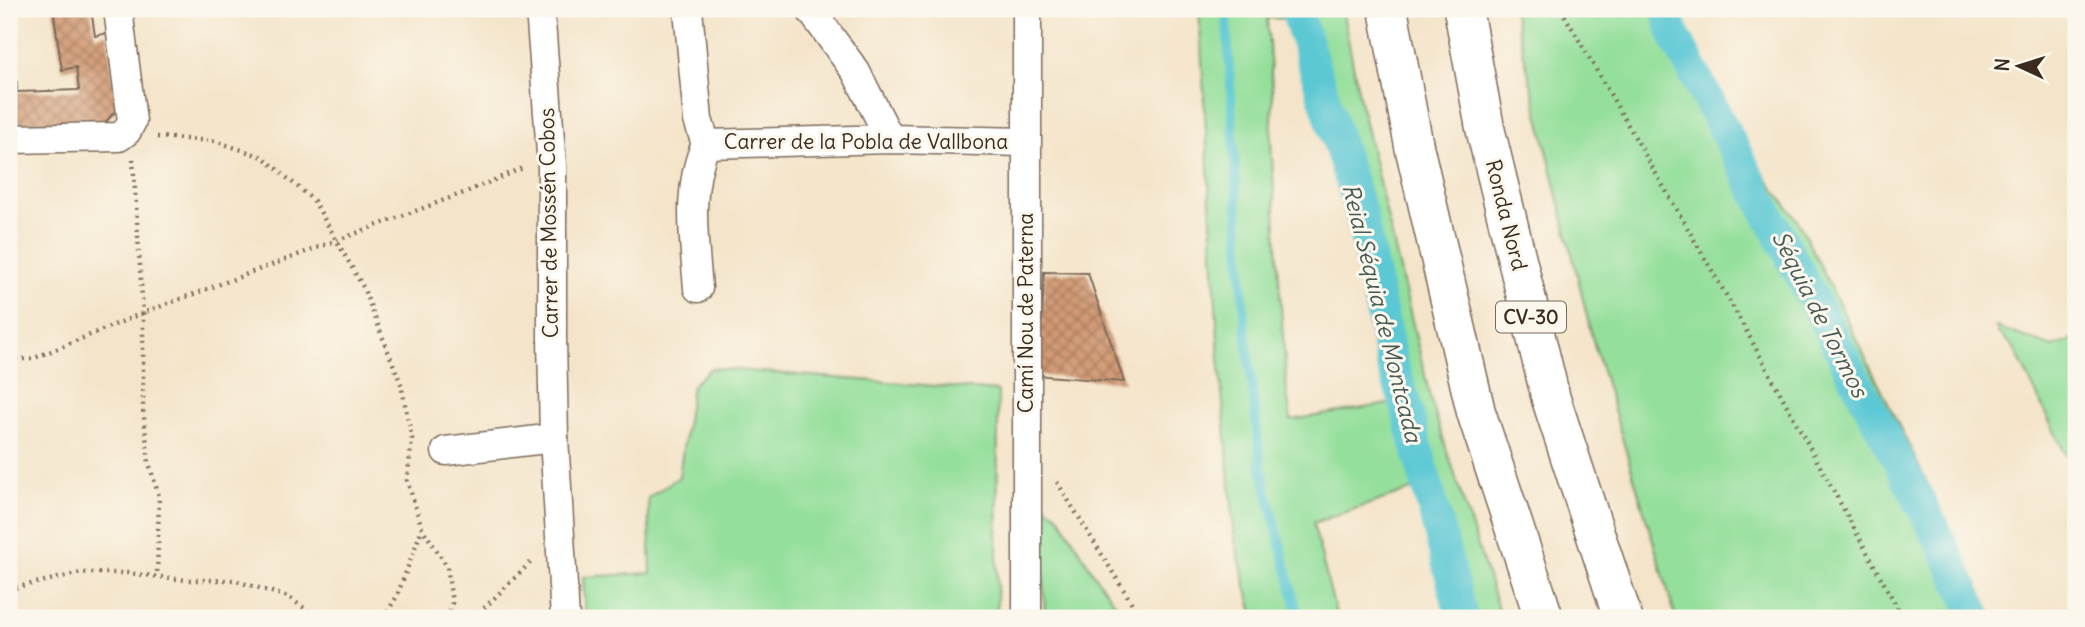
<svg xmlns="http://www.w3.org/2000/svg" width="2085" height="627" font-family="Delius,sans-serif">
	<defs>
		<pattern id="building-cross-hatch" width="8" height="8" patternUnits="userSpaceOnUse" patternTransform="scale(1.75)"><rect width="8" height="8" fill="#d19a75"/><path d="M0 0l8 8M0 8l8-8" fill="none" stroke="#ab7e5f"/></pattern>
	</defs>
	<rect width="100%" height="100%" fill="#fbf7ec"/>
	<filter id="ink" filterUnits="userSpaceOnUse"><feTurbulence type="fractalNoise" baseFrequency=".0143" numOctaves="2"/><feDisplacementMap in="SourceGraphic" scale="14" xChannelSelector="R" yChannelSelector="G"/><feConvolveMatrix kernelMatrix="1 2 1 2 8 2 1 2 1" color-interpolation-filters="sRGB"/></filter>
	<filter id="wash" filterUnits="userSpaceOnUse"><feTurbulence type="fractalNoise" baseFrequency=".00686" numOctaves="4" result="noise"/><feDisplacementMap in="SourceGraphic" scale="28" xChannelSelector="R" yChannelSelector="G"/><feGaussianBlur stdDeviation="1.57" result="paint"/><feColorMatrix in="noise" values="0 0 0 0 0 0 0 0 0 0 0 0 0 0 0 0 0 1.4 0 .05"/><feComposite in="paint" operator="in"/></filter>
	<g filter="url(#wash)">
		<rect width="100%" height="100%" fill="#f4e4c9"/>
		<!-- grass -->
		<g fill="#94df9b" stroke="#68845c" stroke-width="2" fill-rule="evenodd">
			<path d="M1199,9H1342L1362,110L1431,401L1501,618H1450L1417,488L1313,523L1337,618H1254L1235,541L1219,357ZM1267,18L1287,19L1350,211L1361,254L1384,374L1394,403L1291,420L1287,393L1278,263L1271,140L1273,99Z"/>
			<path d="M1513,9H1678L1699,61L1727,109L1767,179L1798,221L1994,618H1676L1592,337Z"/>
			<path d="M1996,327L2053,347L2067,342L2076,336V476L2013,346L1998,333Z"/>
			<path d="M711,368L998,391L997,618H585L583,577L651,573L648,498L679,477L692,385Z"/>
			<path d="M1046,506L1059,516L1097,579L1126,618H1045L1041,509Z"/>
		</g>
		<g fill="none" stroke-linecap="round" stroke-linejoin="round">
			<!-- stream -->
			<path stroke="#5cc8d4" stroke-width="9" d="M1226,9L1244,315L1261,467L1299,618"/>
			<!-- canal -->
			<g stroke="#5cc8d4" stroke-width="32">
				<path d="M1296,9L1361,214L1392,364L1405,402L1462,618"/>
				<path d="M1666,9L1675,37L1940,540L1977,618"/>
			</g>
		</g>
		<g id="blocks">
			<!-- building -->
			<g fill="url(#building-cross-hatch)">
				<path d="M53,9H91L95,36L107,33L118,108L104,124L9,128V82H17V92L79,90L76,67L62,70Z"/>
				<path d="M1044,272L1088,273L1124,382L1046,376L1038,374L1039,323L1042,322Z"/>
			</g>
		</g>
	</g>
	<g filter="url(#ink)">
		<use href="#blocks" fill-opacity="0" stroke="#7c6b5a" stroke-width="2"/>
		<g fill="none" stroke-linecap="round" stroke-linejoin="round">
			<!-- minor casing -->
			<g stroke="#7c6b5a" stroke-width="31">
				<g id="minor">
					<path d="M540,9L552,166V338L554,438L565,618"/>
					<path d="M688,9L698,120L706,144C686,189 694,240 698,288"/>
					<path d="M810,9L856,72L890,139"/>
					<path d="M9,139L119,137L127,131L132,121L118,9"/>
					<path d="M706,144L890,139L1026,142"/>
					<path d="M446,451L554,438"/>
					<path d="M1027,618V9"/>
				</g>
			</g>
			<!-- highway casing -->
			<g stroke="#7c6b5a" stroke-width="41">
				<g id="highway">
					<path d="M1388,9L1414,146L1476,412L1544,618"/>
					<path d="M1463,9L1485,128L1551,399L1623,618"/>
				</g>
			</g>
			<!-- path -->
			<g stroke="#7c6b5a" stroke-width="4.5" stroke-dasharray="2 5" stroke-linecap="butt">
				<path d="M1561,9L1737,314L1903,618"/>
				<path d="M157,137L215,141L263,157L314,201L363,287L401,384L412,439L407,480L422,528L447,566L452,603L449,618"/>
				<path d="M133,159L143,313V409L149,463L159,497L157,576"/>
				<path d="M9,359H32L143,313L466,192L525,167"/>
				<path d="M1057,482L1141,618"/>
				<path d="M9,589L81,573H128L186,580H233L288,597L319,618"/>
				<path d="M384,618L397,596L422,529"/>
				<path d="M474,618L533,560"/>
			</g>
			<!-- minor -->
			<use href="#minor" stroke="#fff" stroke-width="28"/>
			<!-- highway -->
			<use href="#highway" stroke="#fff" stroke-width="38"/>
		</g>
	</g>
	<g text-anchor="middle" stroke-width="6" stroke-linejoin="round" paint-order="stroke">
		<!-- shield labels -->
		<rect fill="#fbf7ec" stroke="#75685c" stroke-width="2" x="1496" y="301.5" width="70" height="31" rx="5"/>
		<g font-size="19" font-weight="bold" fill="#3b2a1e">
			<text x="1531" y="324">CV-30</text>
		</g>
		<!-- street labels -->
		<g font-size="21" fill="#3b2a1e" stroke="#fbf7ec">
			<text x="866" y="149">Carrer de la Pobla de Vallbona</text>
			<text transform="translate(1506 215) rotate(76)" y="7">Ronda Nord</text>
			<text transform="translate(549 223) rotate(-91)" y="7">Carrer de Mossén Cobos</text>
			<text transform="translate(1026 313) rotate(-90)" y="7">Camí Nou de Paterna</text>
		</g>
		<!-- water labels -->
		<g font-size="23" font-style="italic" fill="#455955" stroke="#fbf7ec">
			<text transform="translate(1382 313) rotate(76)" y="8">Reial Séquia de Montcada</text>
			<text transform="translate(1820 314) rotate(63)" y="8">Séquia de Tormos</text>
		</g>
	</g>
	<!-- margin -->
	<rect width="2085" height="627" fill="none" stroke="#fbf7ec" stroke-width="35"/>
	<!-- north arrow -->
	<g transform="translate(2019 66) rotate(274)" stroke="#fbf7ec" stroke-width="5" paint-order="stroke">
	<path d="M0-5L12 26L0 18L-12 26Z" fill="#3b2a1e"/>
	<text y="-10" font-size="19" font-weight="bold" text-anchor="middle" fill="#3b2a1e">N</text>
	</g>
</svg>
